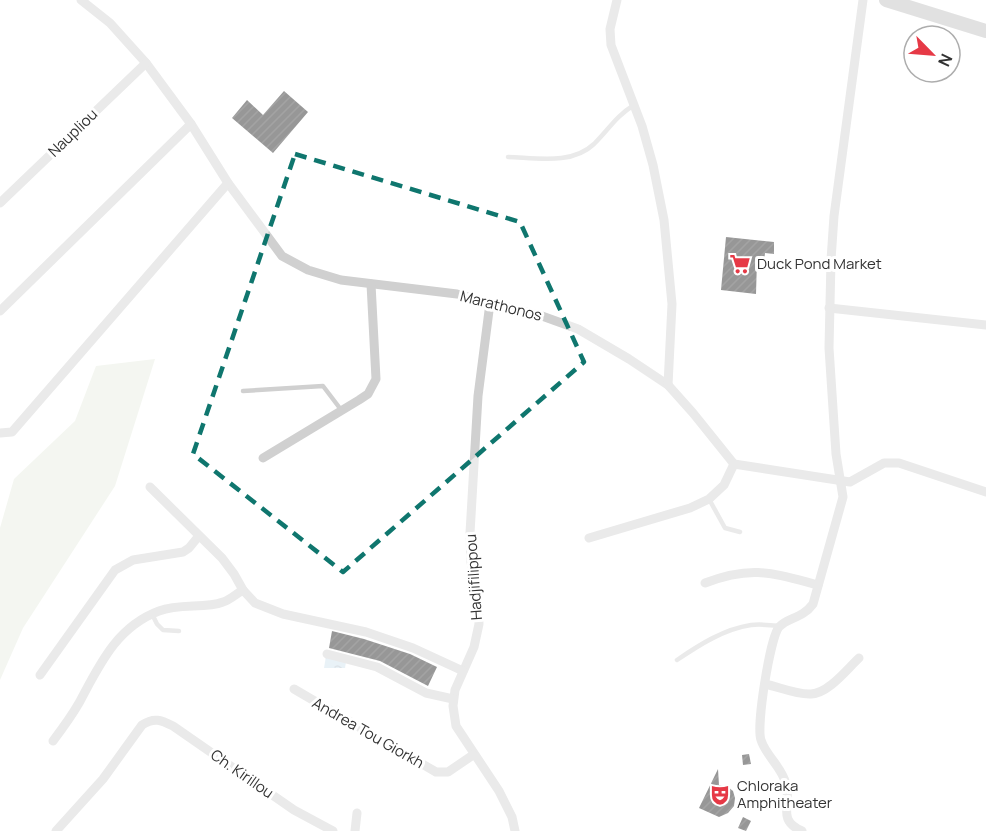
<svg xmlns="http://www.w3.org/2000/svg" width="986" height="831" font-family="Manrope,sans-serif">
	<defs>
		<pattern id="water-ripples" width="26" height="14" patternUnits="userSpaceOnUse" patternTransform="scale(1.5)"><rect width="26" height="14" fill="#cfe2ee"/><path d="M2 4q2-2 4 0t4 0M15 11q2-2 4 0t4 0" fill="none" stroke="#b2c2cd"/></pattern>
		<pattern id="building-hatch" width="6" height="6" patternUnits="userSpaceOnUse" patternTransform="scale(1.5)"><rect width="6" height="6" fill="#1a1a1a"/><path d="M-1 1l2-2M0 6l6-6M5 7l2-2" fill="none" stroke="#333"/></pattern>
	</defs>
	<rect width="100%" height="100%" fill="#fff"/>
	<!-- green -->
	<path fill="#e6ecdf" d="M155,359L115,486L23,628L0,680V528L14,479L75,421L96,366Z"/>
	<!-- water -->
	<path fill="url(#water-ripples)" d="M326,656L346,662L345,668H324Z"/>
	<!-- building -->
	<g fill="url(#building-hatch)">
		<path d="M284,91L308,112L273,153L232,118L247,100L263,115Z"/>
		<path d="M726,237L774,242V254L765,253L764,262L757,260L756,294L721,290Z"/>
		<path d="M332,631L364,639L410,654L437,667L428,686L380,661L329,648Z"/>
		<path d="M749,754L751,764L743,765L742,755Z"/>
		<path d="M718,769L719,785L728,787L733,791L735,798L734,806L728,813L719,817L699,808Z"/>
		<path d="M743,817L751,821L746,831L738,828Z"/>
	</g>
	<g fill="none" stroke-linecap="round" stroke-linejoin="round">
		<!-- lane -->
		<g stroke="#d0d0d0" stroke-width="4.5">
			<path d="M508,157C537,158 572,165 594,144C610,128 615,117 634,105"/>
			<path d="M243,391L323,386L342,411"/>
			<path d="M709,499L725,528L740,532"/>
			<path d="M152,614L157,624L163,630L179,631"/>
			<path d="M677,660C699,645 724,629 751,625C760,624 771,625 780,626"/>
		</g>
		<!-- street -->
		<g stroke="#d0d0d0" stroke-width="9">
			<path d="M81,0L110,23L146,63L191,124L228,183L282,256L308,270L341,280L457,294L542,316L578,329L629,359L668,385L693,413L734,464L850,482L884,463H899L986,492"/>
			<path d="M617,0L610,29L611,45L642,126L653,165L664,220L672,304L668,385"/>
			<path d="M0,203L146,63"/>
			<path d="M490,303L478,396L470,533L471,562L478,600L479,624L474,647L455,690L453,706L456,726L499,791L512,817L515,831"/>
			<path d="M829,308L986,325"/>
			<path d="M0,311L191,124"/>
			<path d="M0,433L12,432L228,183"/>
			<path d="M263,458L359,400L368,394L376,379L371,284"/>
			<path d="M150,487L222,558L234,574L243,590L255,603L283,614L366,632L413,648L463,671"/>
			<path d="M589,538L690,508L709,499L724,485L734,464"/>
			<path d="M705,583C752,565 772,573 818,585"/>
			<path d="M327,654L377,667L426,693L453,699"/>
			<path d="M40,675L115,570L133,560L183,552L189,548L198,537"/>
			<path d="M765,684C779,687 797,695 811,694C829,693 847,669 859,658"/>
			<path d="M294,689L436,772H448L473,755"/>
			<path d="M53,741C62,729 71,717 79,703C99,666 116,627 159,611C180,603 205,609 223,602C230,600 236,594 243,590"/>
			<path d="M56,831L103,779L142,725C154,717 161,720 173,726L294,810L333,831"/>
			<path d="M355,831L357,813"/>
			<path d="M802,831C776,820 792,804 786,784C782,767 766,756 761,740C756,726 770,638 779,627C788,617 802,619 813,604L843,497L836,454L829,348L831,260L834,216L863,0"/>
		</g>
		<!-- secondary -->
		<path stroke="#bdbdbd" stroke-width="14" d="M886,0L986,31"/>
	</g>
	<!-- marked area -->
	<path d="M0 0H986V831H0ZM295,154L520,222L584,362L343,572L193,454Z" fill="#fff" fill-opacity=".55" fill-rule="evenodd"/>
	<path fill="none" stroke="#0f766e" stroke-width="4.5" stroke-dasharray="12 8" stroke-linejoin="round" d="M295,154L520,222L584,362L343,572L193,454Z"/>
	<!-- icons -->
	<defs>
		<g id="supermarket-bare" transform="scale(1.62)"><path d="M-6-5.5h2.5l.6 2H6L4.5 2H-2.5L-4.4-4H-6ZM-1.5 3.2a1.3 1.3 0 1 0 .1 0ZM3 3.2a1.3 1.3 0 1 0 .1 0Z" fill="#e63946" stroke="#fff" stroke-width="2.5" paint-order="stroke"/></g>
		<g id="theatre-bare" transform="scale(1.62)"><path d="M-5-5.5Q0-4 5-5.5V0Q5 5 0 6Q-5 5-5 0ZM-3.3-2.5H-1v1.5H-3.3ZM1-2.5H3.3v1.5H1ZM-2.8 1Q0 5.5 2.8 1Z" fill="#e63946" stroke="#fff" stroke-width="2.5" paint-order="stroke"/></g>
	</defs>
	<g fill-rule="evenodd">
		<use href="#supermarket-bare" x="740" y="264"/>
		<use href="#theatre-bare" x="720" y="795"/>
	</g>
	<g text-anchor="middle" stroke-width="6" stroke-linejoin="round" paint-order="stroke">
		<!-- street labels -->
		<g font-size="15" fill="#333" stroke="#fff">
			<text transform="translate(73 133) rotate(-44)" y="5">Naupliou</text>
			<text transform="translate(501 306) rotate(14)" y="5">Marathonos</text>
			<text transform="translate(474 577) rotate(-94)" y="5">Hadjifilippou</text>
			<text transform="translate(368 733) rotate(30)" y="5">Andrea Tou Giorkh</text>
			<text transform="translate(242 774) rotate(35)" y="5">Ch. Kirillou</text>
		</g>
		<!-- poi labels -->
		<g font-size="15" fill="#333" stroke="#fff" text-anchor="start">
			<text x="757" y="269">Duck Pond Market</text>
			<text x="737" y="791">Chloraka<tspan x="737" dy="17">Amphitheater</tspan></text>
		</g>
	</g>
	<!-- north arrow -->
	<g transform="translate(932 54) rotate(115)"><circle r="28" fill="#ffffff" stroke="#adadad" stroke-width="1.5"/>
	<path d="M0-4.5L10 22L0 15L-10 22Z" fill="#e63946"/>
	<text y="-9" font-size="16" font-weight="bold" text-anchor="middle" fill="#333333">N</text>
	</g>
</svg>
